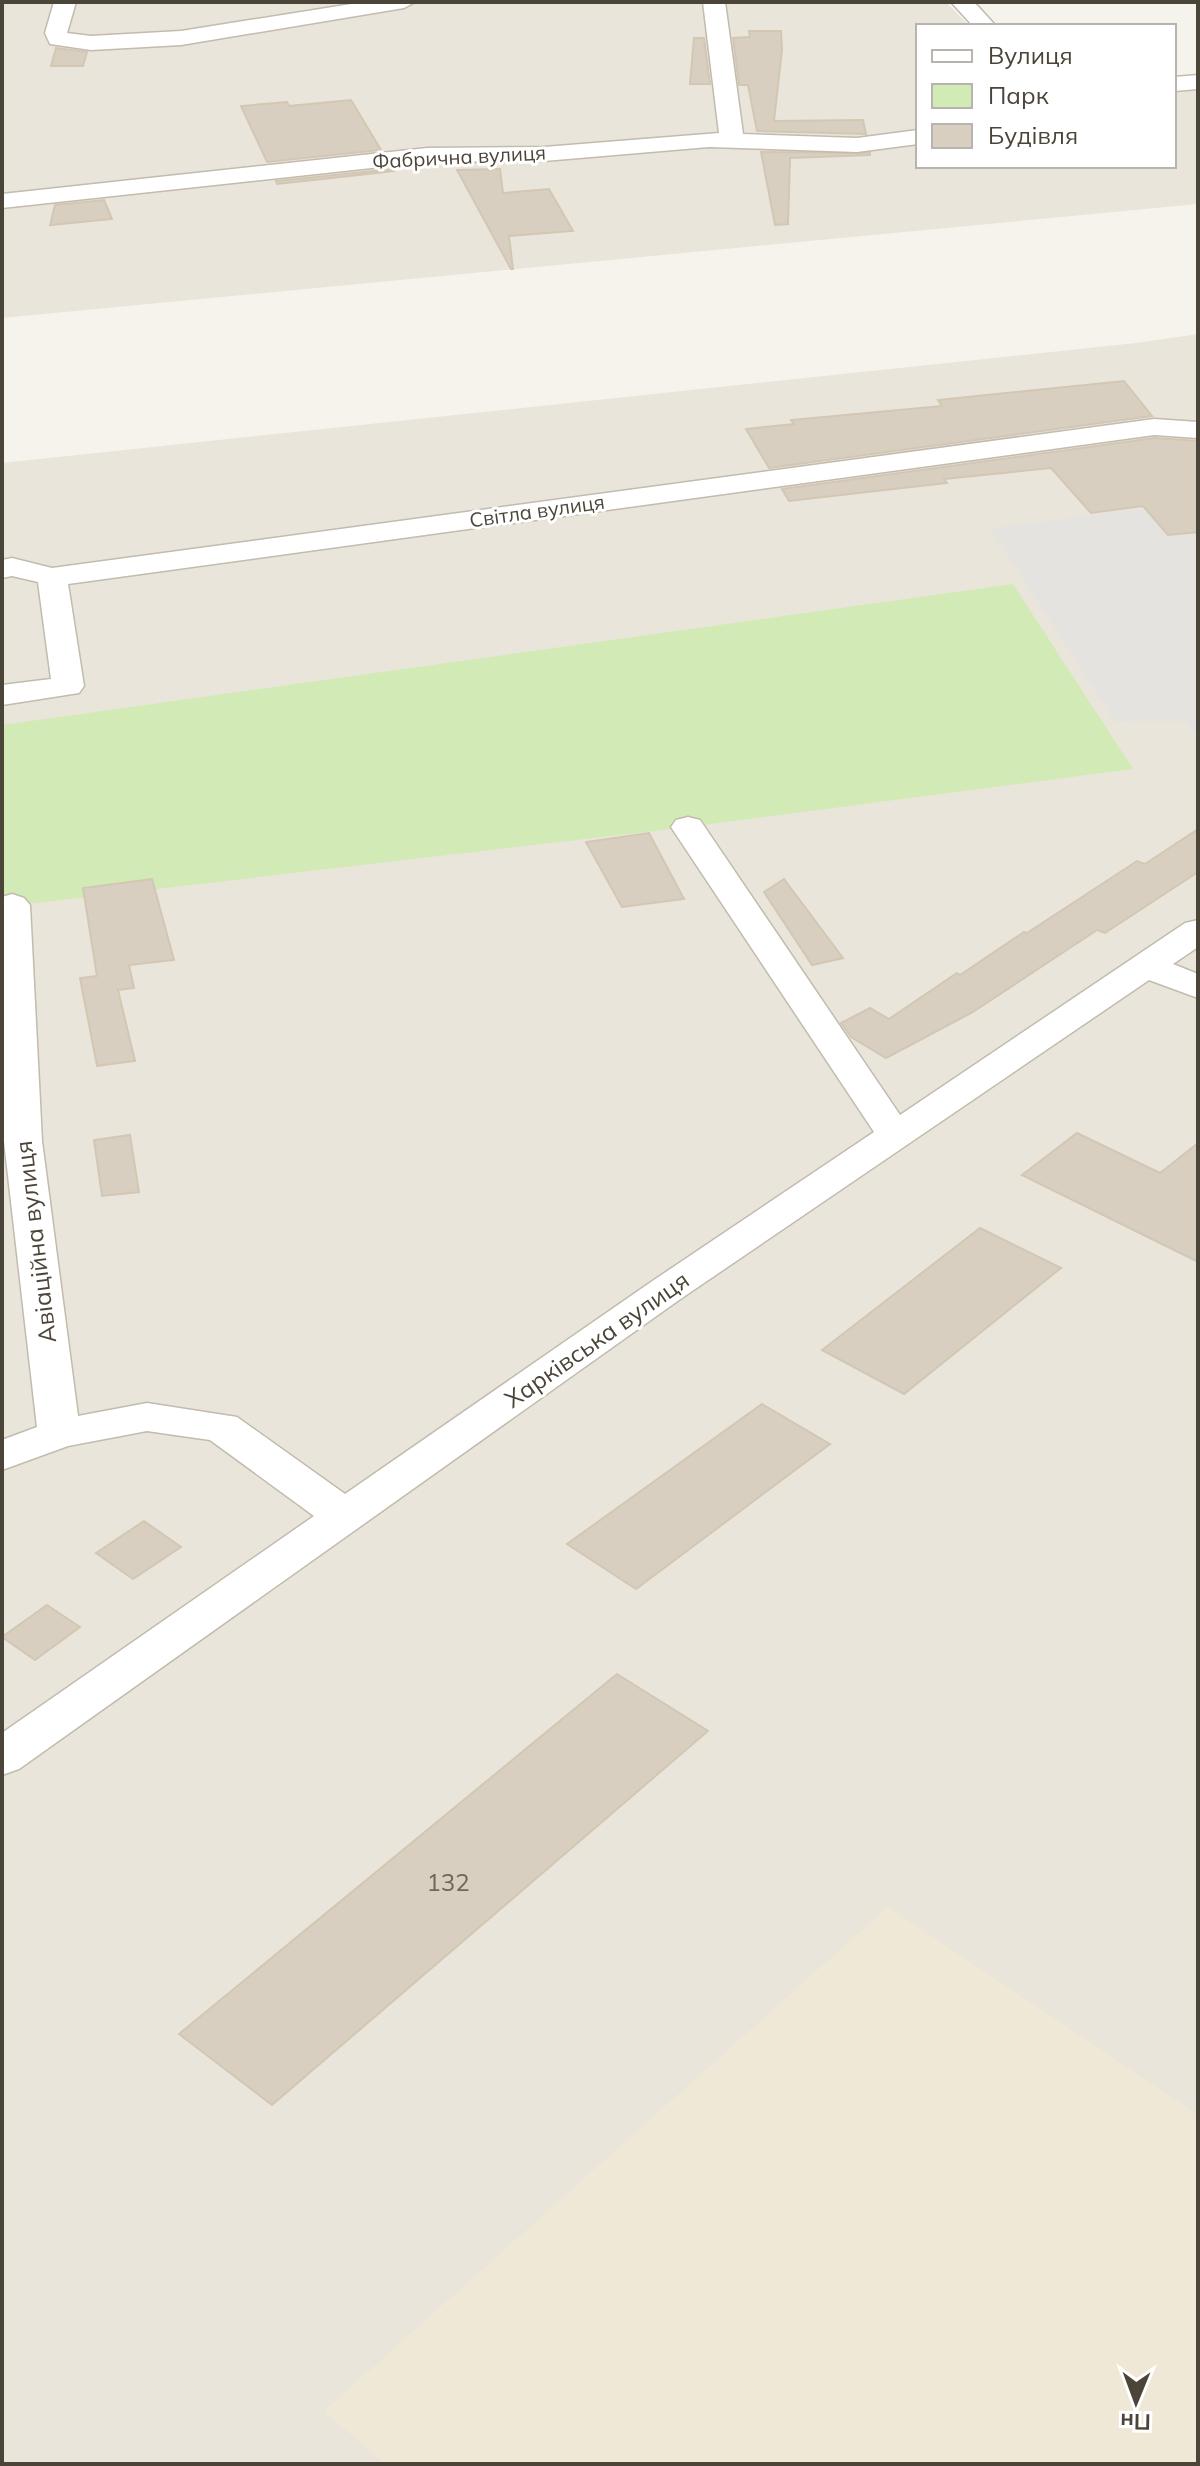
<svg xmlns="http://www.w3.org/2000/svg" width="1200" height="2466" font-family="Mulish,sans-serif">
	<rect width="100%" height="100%" fill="#f6f3ec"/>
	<!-- residential -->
	<g fill="#eae5da">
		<path d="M2,2H946L969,26H918V166H1174V79L1198,77V204L2,318Z"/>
		<path d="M1198,334V2464H2V463L1136,343Z"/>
	</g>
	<!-- education -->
	<path fill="#efe8d6" d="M888,1907L1198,2115V2464H385L324,2411Z"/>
	<!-- green -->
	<path fill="#d2eab5" d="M1013,584L1133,769L688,827L2,907V725Z"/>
	<!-- parking -->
	<path fill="#e5e3e0" d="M1198,502V735L1184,721L1115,722L990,528Z"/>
	<!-- building -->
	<g fill="#d8cfc1" stroke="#d3c7b4" stroke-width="2">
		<path d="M749,31H781L782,50L774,121L863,120L866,134L757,131L748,85H739L733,38L750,37Z"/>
		<path d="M694,38H704L710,84H690Z"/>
		<path d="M56,48L87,52L83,66H51Z"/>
		<path d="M351,100L381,150L267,162L241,106L287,102L289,106Z"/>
		<path d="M761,152L870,153V155L790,158L788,224L775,225Z"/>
		<path d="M392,169L394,171L323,179L277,184L276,181Z"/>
		<path d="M500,169L503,193L549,189L573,231L509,236L513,269H511L457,170Z"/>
		<path d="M104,200L112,219L50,225L55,205Z"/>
		<path d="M1124,381L1152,416L769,468L746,429L794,424L791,420L942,406L938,400Z"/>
		<path d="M1154,438L1198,441V532L1168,535L1143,506L1091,513L1051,468L944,479L947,483L789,501L782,489Z"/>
		<path d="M1198,829V872L1105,933L1097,930L973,1012L886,1058L851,1037L841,1023L870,1008L889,1019L957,973L960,975L1024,932L1027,933L1137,861L1145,864Z"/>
		<path d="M649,833L684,899L622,907L586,842Z"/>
		<path d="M152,879L174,960L129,965L134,988L118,990L135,1061L97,1066L80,978L97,976L83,888Z"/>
		<path d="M784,879L843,958L812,965L764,892Z"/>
		<path d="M1077,1133L1160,1173L1198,1143V1262L1022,1175Z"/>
		<path d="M130,1135L139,1192L102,1196L94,1140Z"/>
		<path d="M980,1228L1061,1268L904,1394L822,1350Z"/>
		<path d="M762,1404L830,1444L636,1589L567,1544Z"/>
		<path d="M144,1521L181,1547L133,1579L96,1553Z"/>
		<path d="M47,1605L80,1627L35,1660L2,1637Z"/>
		<path d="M617,1674L708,1731L272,2105L179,2034Z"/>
	</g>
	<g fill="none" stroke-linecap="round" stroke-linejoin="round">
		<!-- minor casing -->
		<g stroke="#c2bbae" stroke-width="3">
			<g id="minor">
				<path d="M54,2H76L67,33L91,36L181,31L364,2H415L404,8L181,45L91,50L50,44L45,33Z"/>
				<path d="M703,2H725L743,134L857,138L918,130V144L857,152L709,147L544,161L427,162L2,208V194L427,148L544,147L719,133Z"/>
				<path d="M951,2H974L996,26H973Z"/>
				<path d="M1198,75V89L1174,91V77Z"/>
				<path d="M1154,419L1198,422V438L1154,435L68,584L84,686L79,693L2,705V685L51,679L38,582L12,576L2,578V560L12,558L52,568Z"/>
				<path d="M688,817L700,820L900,1115L1185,923L1198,920V947L1173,964L1198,974V998L1149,980L679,1300L19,1769L2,1775V1733L314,1516L210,1440L147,1431L68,1446L2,1470V1440L37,1427L4,1141L2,897L12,894L24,898L30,905L42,1141L78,1416L147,1403L237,1417L345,1494L651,1282L874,1132L671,827L676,820Z"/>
			</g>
		</g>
		<!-- minor -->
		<use href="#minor" fill="#fff" fill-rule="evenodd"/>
	</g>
	<g text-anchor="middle" stroke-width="6" stroke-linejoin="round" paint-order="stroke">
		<!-- far-street labels -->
		<g font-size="20" fill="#4b4439" stroke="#fff">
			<text transform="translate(459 157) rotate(-3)" y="7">Фабрична вулиця</text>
			<text transform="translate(537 511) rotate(-8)" y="7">Світла вулиця</text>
		</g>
		<!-- street labels -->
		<g font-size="24" fill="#4b4439" stroke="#fff">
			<text transform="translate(36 1242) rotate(-97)" y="8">Авіаційна вулиця</text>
			<text transform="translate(597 1340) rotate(-35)" y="8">Харківська вулиця</text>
		</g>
		<!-- near-number labels -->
		<g font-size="24" fill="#6e675b">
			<text x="448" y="1891">132</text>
		</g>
	</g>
	<!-- border -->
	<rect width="1200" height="2466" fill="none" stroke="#4b4439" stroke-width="8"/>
	<!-- legend -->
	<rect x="916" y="24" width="260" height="144" fill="#ffffff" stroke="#b7b4b0" stroke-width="2"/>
	<rect x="932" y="50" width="40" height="12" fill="#ffffff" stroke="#b7b4b0" stroke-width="2"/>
	<text x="988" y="64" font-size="24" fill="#4b4439">Вулиця</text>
	<rect x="932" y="84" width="40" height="24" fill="#d2eab5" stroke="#b7b4b0" stroke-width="2"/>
	<text x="988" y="104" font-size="24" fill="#4b4439">Парк</text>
	<rect x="932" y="124" width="40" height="24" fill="#d8cfc1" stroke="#b7b4b0" stroke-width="2"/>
	<text x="988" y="144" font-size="24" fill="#4b4439">Будівля</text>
	<!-- north arrow -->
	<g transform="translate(1136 2402) rotate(181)" stroke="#ffffff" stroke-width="6" paint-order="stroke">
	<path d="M0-6L14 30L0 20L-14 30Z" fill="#4b4439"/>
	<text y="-12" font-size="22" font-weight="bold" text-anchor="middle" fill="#4b4439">Пн</text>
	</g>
</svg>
